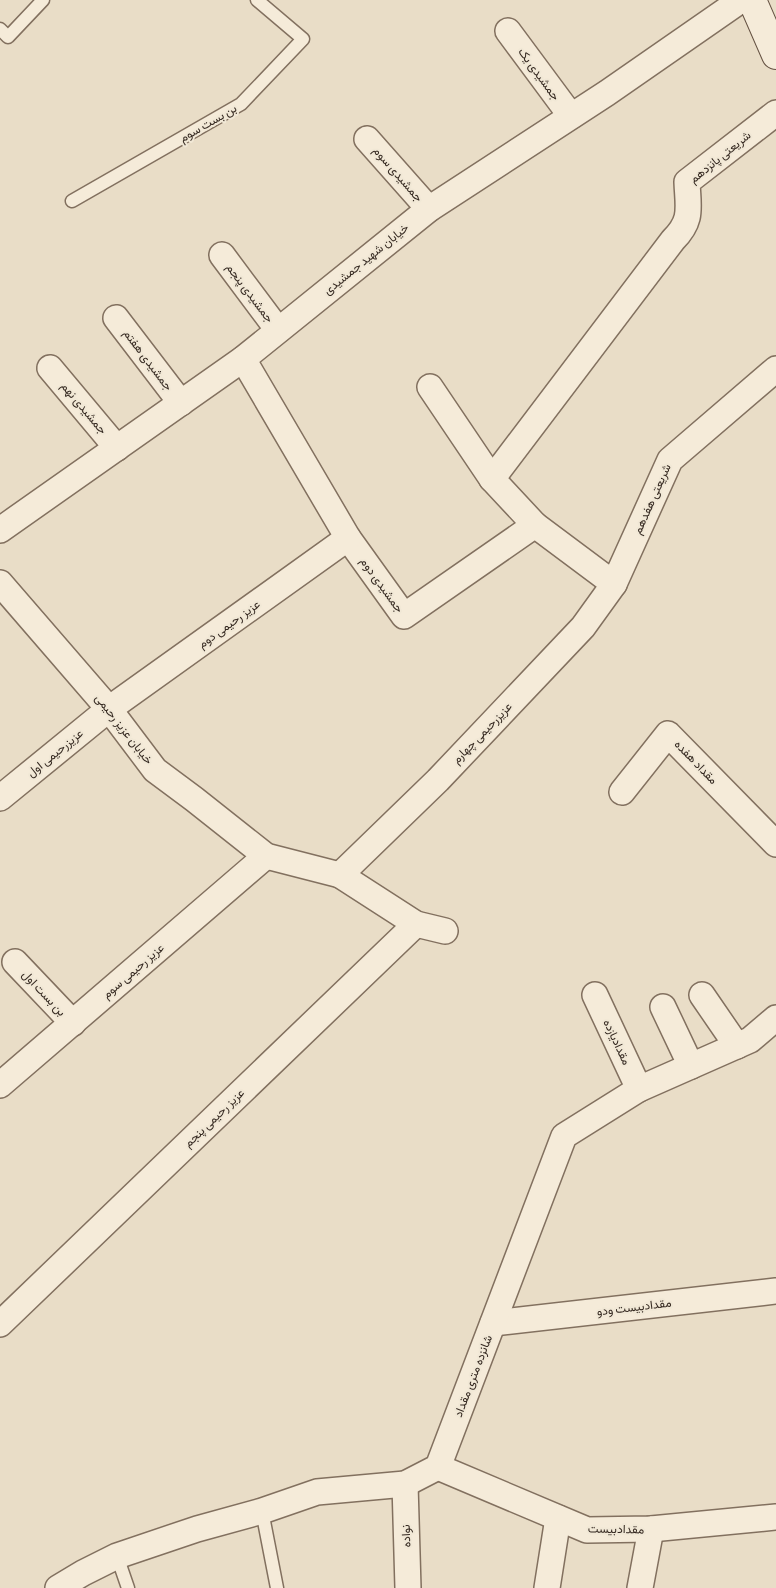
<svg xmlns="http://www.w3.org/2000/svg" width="776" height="1588" font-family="Literata,Vazirmatn,serif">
	<rect width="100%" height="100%" fill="#e9ddc7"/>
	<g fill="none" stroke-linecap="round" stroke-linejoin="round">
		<!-- lane casing -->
		<g stroke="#82705f" stroke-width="15">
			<g id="lane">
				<path d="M0,29L8,37L43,0"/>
				<path d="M72,201L241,104L303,39L257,0"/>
				<path d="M262,1511L277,1588"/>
				<path d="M117,1556L128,1588"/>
			</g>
		</g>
		<!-- street casing -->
		<g stroke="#82705f" stroke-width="28">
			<g id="street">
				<path d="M508,31L571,116"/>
				<path d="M367,139L429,209"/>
				<path d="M222,255L278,330"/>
				<path d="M116,318L181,403"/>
				<path d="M243,359L348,538L404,616L535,525L614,584"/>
				<path d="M50,368L117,448"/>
				<path d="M430,387L492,479L535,525"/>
				<path d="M492,479L673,240C693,220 688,208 687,182L776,113"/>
				<path d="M0,530L243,359L429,209L607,93L741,0"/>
				<path d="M0,583L109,709L155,770L194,799L266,856L340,875L416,924L445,931"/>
				<path d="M622,792L668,734L776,844"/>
				<path d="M0,798L109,709L348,538"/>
				<path d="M340,875L438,780L583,627L614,584L670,460L776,369"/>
				<path d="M15,962L73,1023"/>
				<path d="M595,995L639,1089"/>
				<path d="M702,995L737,1046"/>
				<path d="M663,1007L691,1066"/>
				<path d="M0,1085L266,856"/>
				<path d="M493,1323L776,1291"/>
				<path d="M0,1324L416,924"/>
				<path d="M438,1467L587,1530L651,1529L776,1517"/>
				<path d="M405,1484L408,1588"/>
				<path d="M58,1588L83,1573L117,1556L197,1529L262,1511L317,1492L405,1484L438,1467L564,1136L639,1089L750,1040L776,1018"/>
				<path d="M547,1588L558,1518"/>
				<path d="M640,1588L651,1529"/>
			</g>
		</g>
		<!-- secondary casing -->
		<g stroke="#645142" stroke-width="30">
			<path id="secondary" d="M752,0L776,55"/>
		</g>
		<!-- lane -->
		<use href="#lane" stroke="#f5ebd9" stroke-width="12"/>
		<!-- street -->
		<use href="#street" stroke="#f5ebd9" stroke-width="25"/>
		<!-- secondary -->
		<use href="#secondary" stroke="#f5ebd9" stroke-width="28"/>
	</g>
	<g text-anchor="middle" stroke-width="4" stroke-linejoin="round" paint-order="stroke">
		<!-- street labels -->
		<g font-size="12" fill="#352921" stroke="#f1e8d6">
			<text transform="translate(539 74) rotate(54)" y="4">جمشیدی یک</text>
			<text transform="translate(208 123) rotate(-30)" y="4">بن بست سوم</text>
			<text transform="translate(720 157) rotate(-39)" y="4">شریعتی پانزدهم</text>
			<text transform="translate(398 174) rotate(49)" y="4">جمشیدی سوم</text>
			<text transform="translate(366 259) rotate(-39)" y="4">خیابان شهید جمشیدی</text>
			<text transform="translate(250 293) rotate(53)" y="4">جمشیدی پنجم</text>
			<text transform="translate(148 360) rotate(53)" y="4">جمشیدی هفتم</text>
			<text transform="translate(84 408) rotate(50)" y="4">جمشیدی نهم</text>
			<text transform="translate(652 499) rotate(-66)" y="4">شریعتی هفدهم</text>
			<text transform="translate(382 585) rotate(54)" y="4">جمشیدی دوم</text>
			<text transform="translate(229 624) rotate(-36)" y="4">عزیز رحیمی دوم</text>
			<text transform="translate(124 729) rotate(52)" y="4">خیابان عزیز رحیمی</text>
			<text transform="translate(482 733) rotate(-46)" y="4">عزیزرحیمی چهارم</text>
			<text transform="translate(55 753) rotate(-39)" y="4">عزیزرحیمی اول</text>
			<text transform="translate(696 762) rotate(46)" y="4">مقداد هفده</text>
			<text transform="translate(133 971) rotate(-41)" y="4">عزیز رحیمی سوم</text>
			<text transform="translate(44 993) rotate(47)" y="4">بن بست اول</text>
			<text transform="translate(617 1042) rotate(65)" y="4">مقدادیازده</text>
			<text transform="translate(214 1118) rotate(-44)" y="4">عزیز رحیمی پنجم</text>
			<text transform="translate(634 1307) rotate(-7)" y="4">مقدادبیست ودو</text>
			<text transform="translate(473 1376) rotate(-69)" y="4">شانزده متری مقداد</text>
			<text transform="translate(616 1529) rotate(1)" y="4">مقدادبیست</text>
			<text transform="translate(406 1536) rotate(-92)" y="4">نواده</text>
		</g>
	</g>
</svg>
